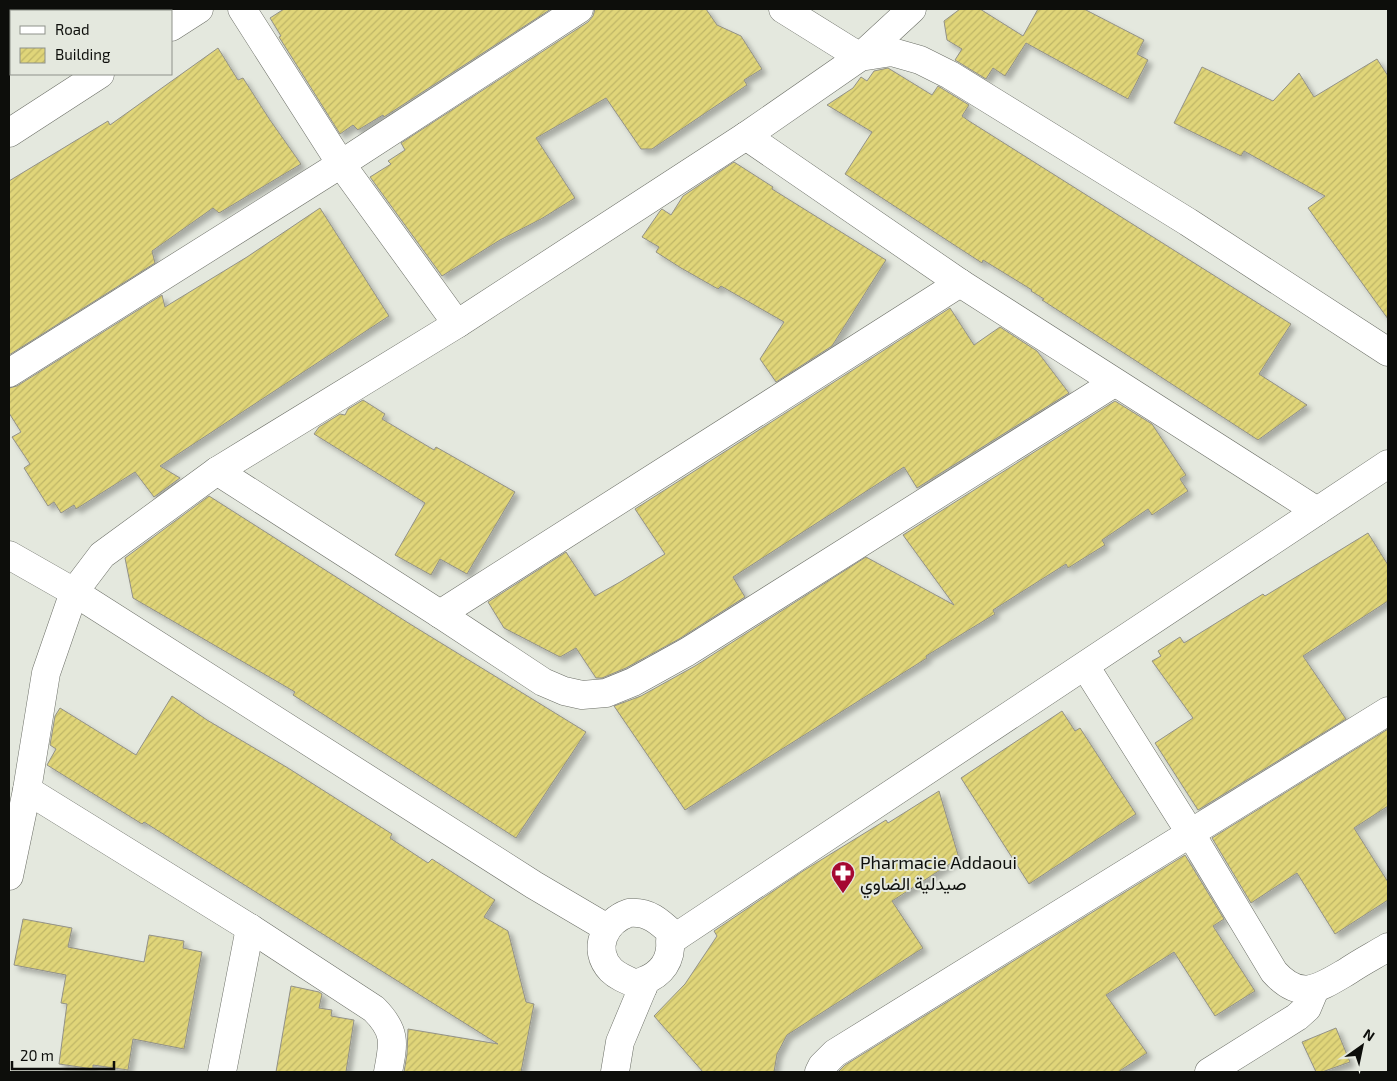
<svg xmlns="http://www.w3.org/2000/svg" width="1397" height="1081" font-family="'Exo 2',Vazirmatn,sans-serif">
	<defs>
		<pattern id="building-hatch" width="6" height="6" patternUnits="userSpaceOnUse" patternTransform="scale(1.25)"><rect width="6" height="6" fill="#e0d579"/><path d="M-1 1l2-2M0 6l6-6M5 7l2-2" fill="none" stroke="#bfb667"/></pattern>
		<filter id="shadow"><feDropShadow dx="4.5" dy="4.5" stdDeviation="2.5" flood-color="#0004"/></filter>
	</defs>
	<rect width="100%" height="100%" fill="#e4e8de"/>
	<!-- building -->
	<g fill="url(#building-hatch)" stroke="#929188" filter="url(#shadow)">
		<path d="M284,9H551L384,117L383,115L358,130L353,125L340,134L279,37L281,36L270,18Z"/>
		<path d="M595,9H706L717,25L741,36L762,69L744,80L747,85L652,149H641L606,98L536,138L575,198L541,219L500,240L442,276L370,177L391,164L388,161L405,150L401,143L588,22L593,16Z"/>
		<path d="M960,9H980L1023,36L1038,9H1084L1144,40L1137,54L1148,60L1128,99L1026,43L1005,76L993,68L986,79L955,60L962,49L947,40L944,21Z"/>
		<path d="M218,48L238,80L243,78L270,120L301,164L219,213L213,208L152,251L155,263L9,355V181L108,121L110,125Z"/>
		<path d="M1377,59L1388,76V319L1308,208L1325,196L1244,151L1241,156L1174,123L1202,67L1273,101L1299,73L1314,97Z"/>
		<path d="M888,68L932,95L938,86L969,105L962,116L969,121L1291,324L1259,374L1307,405L1258,440L1042,300L1044,299L1031,291L1032,290L983,260L982,263L845,174L872,132L827,105L853,88L861,77L867,81L874,71Z"/>
		<path d="M734,162L773,187L772,189L886,260L832,346L776,382L760,359L784,322L721,286L718,289L681,268L656,252L659,247L642,237L660,211L662,209L671,215L683,196Z"/>
		<path d="M320,208L389,316L160,466L180,478L154,497L135,472L76,509L74,505L61,513L54,502L48,506L24,468L30,464L12,437L21,432L9,413V388L17,386L162,295L165,307L247,257Z"/>
		<path d="M950,308L974,345L1000,327L1037,351L1069,393L917,488L904,467L733,577L745,597L679,639L626,668L602,678H596L576,648L560,657L504,628L488,602L566,552L595,596L620,582L665,554L635,509Z"/>
		<path d="M363,400L385,414L382,419L434,450L436,447L515,492L467,574L440,559L431,575L395,555L425,503L314,434L319,427L340,414L345,415L348,409Z"/>
		<path d="M1115,401L1152,424L1186,475L1180,479L1188,491L1152,515L1148,509L1102,540L1105,545L1068,568L1066,564L993,610L995,614L926,656L927,658L685,810L614,706L641,696L695,666L866,557L954,605L903,535Z"/>
		<path d="M209,496L410,624L586,732L516,838L293,695L295,692L133,598L125,558Z"/>
		<path d="M1368,533L1388,565V601L1303,656L1346,719L1198,810L1155,743L1193,718L1152,661L1161,656L1158,651L1180,637L1184,643L1263,594L1265,596Z"/>
		<path d="M172,696L207,720L288,768L392,834L390,838L428,863L432,859L495,900L484,917L508,931L526,1002L534,1004L521,1072H404L407,1054L408,1029L498,1044L144,822L142,824L47,765L56,749L50,745L55,716L60,708L136,755Z"/>
		<path d="M1062,711L1075,731L1080,728L1136,814L1029,884L961,778Z"/>
		<path d="M1388,729V806L1354,828L1388,882V900L1335,934L1297,873L1251,903L1212,838Z"/>
		<path d="M939,791L959,858L892,901L923,948L787,1035L777,1054L774,1072H703L654,1016L685,984L717,936L714,931L803,871L886,820L888,823Z"/>
		<path d="M1185,855L1224,919L1213,926L1255,991L1215,1016L1174,952L1106,995L1147,1053L1118,1072H838L845,1065Z"/>
		<path d="M23,919L72,928L68,947L144,962L149,935L184,941L183,948L202,952L184,1049L133,1039L128,1070L93,1065V1069L59,1064L67,1004L61,1003L66,975L14,965Z"/>
		<path d="M291,986L319,992L322,994L319,1008L332,1010L331,1016L354,1020L346,1072H276Z"/>
		<path d="M1336,1028L1350,1062L1322,1072H1316L1302,1042Z"/>
	</g>
	<g fill="none" stroke-linecap="round" stroke-linejoin="round">
		<!-- minor casing -->
		<g stroke="#6c6f67" stroke-width="29">
			<g id="minor">
				<path d="M242,9L341,164L457,324"/>
				<path d="M783,9L860,57L912,9"/>
				<path d="M171,27L199,9"/>
				<path d="M9,133L100,74"/>
				<path d="M746,136L960,283L1317,511"/>
				<path d="M9,373L341,164L579,9"/>
				<path d="M217,471L440,614L543,682L564,691L582,695L606,693L633,682L687,652L1114,383"/>
				<path d="M9,555L74,592L534,885L607,928"/>
				<path d="M440,614L960,283"/>
				<path d="M1085,666L1191,834L1274,972C1301,1002 1319,988 1348,971C1361,962 1375,955 1388,947"/>
				<path d="M27,790L250,928L374,1009C396,1031 394,1042 388,1072"/>
				<path d="M9,876L27,790L46,673L74,592L102,555L217,471L457,324L746,136L860,57L892,52L920,60L950,75L1188,222L1388,352"/>
				<path d="M629,913C650,911 661,923 676,937L670,940C672,960 662,974 643,981V987C632,982 619,978 611,970C591,949 605,921 629,913Z"/>
				<path d="M676,937L1388,464"/>
				<path d="M222,1072L250,928"/>
				<path d="M615,1072L620,1042L643,987"/>
				<path d="M819,1072L822,1066L835,1053L1388,711"/>
				<path d="M1209,1072L1297,1017L1307,1008L1315,989"/>
			</g>
		</g>
		<!-- minor -->
		<use href="#minor" stroke="#fff" stroke-width="28"/>
	</g>
	<!-- icons -->
	<defs>
		<g id="pharmacy-pin" transform="scale(1.25)"><path d="M0 17L-7.5 6A9.5 9.5 0 1 1 7.5 6Z" fill="#a50932" stroke="#e4e8de"/><path d="M-2-6h4v4h4v4h-4v4h-4v-4h-4v-4h4Z" fill="#fff"/></g>
	</defs>
	<g fill-rule="evenodd">
		<use href="#pharmacy-pin" x="843" y="873"/>
	</g>
	<g text-anchor="middle" stroke-width="4" stroke-linejoin="round" paint-order="stroke">
		<!-- poi labels -->
		<g font-size="18" fill="#0d0e0b" stroke="#e4e8de" text-anchor="start">
			<text x="860" y="869">Pharmacie Addaoui<tspan x="860" dy="21">صيدلية الضاوي</tspan></text>
		</g>
	</g>
	<!-- border -->
	<rect width="1397" height="1081" fill="none" stroke="#0d0e0b" stroke-width="20"/>
	<!-- legend -->
	<rect x="10" y="10" width="162" height="65" fill="#e4e8de" stroke="#8e918a"/>
	<rect x="20" y="26" width="25" height="8" fill="#ffffff" stroke="#8e918a"/>
	<text x="55" y="35" font-size="15" fill="#0d0e0b">Road</text>
	<rect x="20" y="48" width="25" height="15" fill="url(#building-hatch)" stroke="#8e918a"/>
	<text x="55" y="60" font-size="15" fill="#0d0e0b">Building</text>
	<!-- north arrow -->
	<g transform="translate(1362 1046) rotate(33)" stroke="#e4e8de" stroke-width="4" paint-order="stroke">
	<path d="M0-4L9 19L0 12L-9 19Z" fill="#0d0e0b"/>
	<text y="-8" font-size="14" font-weight="bold" text-anchor="middle" fill="#0d0e0b">N</text>
	</g>
	<!-- scale -->
	<path d="M12 1061v8h102v-8" fill="none" stroke="#0d0e0b" stroke-width="2.5"/>
	<text x="20" y="1061" font-size="15" fill="#0d0e0b" stroke="#e4e8de" stroke-width="4" paint-order="stroke">20 m</text>
</svg>
